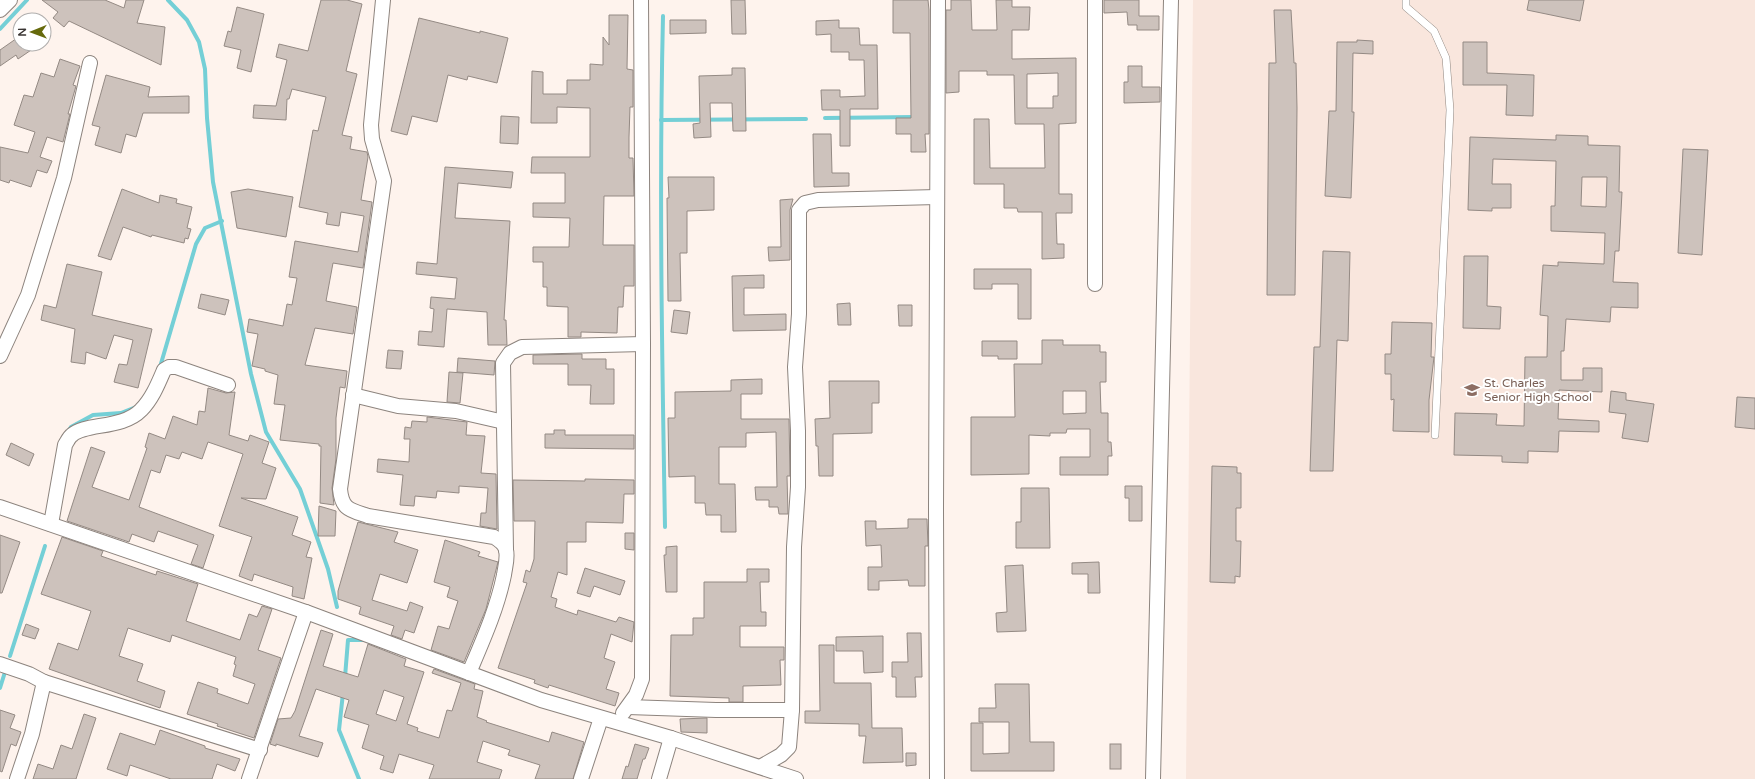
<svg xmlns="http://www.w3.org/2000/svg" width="1755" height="779" font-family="'Varela Round',sans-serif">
	<rect width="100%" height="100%" fill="#fef3ed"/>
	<!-- built -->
	<path fill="#f9e6dd" d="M1193,0H1755V779H1186Z"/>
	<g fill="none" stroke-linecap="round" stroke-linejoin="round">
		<!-- stream -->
		<g stroke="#74cfd6" stroke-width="4">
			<path d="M168,0L187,20L199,42L205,69L207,118L213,182L251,374L266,432L300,489L328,569L337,607"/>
			<path d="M663,16C659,186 662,356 665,527"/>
			<path d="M0,29L27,0"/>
			<path d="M825,118L915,117"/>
			<path d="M661,120L806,119"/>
			<path d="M160,367L196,244L205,228L222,221"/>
			<path d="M68,432L71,427L93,415L121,413L136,407"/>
			<path d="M10,656L45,546"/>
			<path d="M345,677L348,640H366"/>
			<path d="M0,688L5,672"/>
			<path d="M343,693L339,730L359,779"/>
		</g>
	</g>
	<!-- building -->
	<g fill="#cdc2bc" stroke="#948a84" fill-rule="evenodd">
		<path d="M42,0H105L124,8L126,0H144L137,23L165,27L161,65L69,21L64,27L53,18L58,12Z"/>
		<path d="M321,0H347L362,4L346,71L357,74L342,135L352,137L350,149L367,152L368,157L361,200L372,202L363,268L333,263L326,301L357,307L353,334L315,328L305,365L347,371L345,388L340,387L336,418V459L332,488L334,505L320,503L321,446H319V444L280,440L285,405L274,404L278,375L265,371V369L252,366L258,334L247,332L249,319L283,326L287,304L292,305L297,278L289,277L295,241L358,252L364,216L341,212L339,226L326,224L328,213L299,207L313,130L318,131L326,97L292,89L289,99H287L286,120L253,118L254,105L276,106L287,60L276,57L279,44L308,51Z"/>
		<path d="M731,0H745L746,34H732Z"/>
		<path d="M893,0H928L929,10V134H925L926,152H911V134H896V118H911L910,33H893Z"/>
		<path d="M951,0H971L972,30H997L996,0H1012V7H1030L1029,30H1012V59L1076,58V123L1059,124V194H1072V213H1056L1057,244H1064V258L1042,259V212H1018L1017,208H1004V184H974V119H989L990,168H1045L1044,124H1015L1014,75H987V71H959V92L946,93V10H951ZM1058,73V96H1053V108H1027V74Z"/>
		<path d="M1104,0H1139V16H1159V30H1137V25H1128L1127,12L1104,13Z"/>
		<path d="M1529,0H1584L1580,21L1527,10Z"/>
		<path d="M237,7L264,14L251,72L237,68L241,50L224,46L228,31L231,32Z"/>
		<path d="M1274,10H1291L1294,63H1296L1297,108L1295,295H1267L1269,63H1276Z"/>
		<path d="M609,15H628L627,69L633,70V107H630L629,137V158H633L634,196H604L603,245H634V286H624L623,307H618L617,333L581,332V337H568V307L547,306V287H543V262H533V247H569L570,218L533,217V203H565V173H531L532,157H590V108L557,107V123H531L532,71L543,72V94H567V80H590V64L603,65V37L609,45Z"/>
		<path d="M419,18L480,33V31L508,38L497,83L468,76L467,80L448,75L437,122L412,116L407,135L391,131Z"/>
		<path d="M670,20H706V33L670,34Z"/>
		<path d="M839,20V28H859L860,45H877L878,109H850V146H840V110H822L821,90H840V97L865,96L864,60H849V52H831V34L816,35V21Z"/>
		<path d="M20,36V44H40L18,59L16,55L0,66V50Z"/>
		<path d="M1357,40L1373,41V54L1353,53L1352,112H1354L1351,198L1325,196L1329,111H1336L1337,42H1357Z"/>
		<path d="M1463,42H1487V73L1534,75L1533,116L1506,115L1507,85H1463Z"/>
		<path d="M60,59L80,66L73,85L76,86L68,114H70L63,142L47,137L40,157L52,161L47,173L37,170L31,187L10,180L9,183L0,180V147L28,153L35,132L14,125L24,95L33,97L41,73L54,77Z"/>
		<path d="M1128,66H1142V87H1160V102L1124,103V82H1128Z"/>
		<path d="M732,68H745L746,131H733L732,103H710L711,137L694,138L693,124L700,123L699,76L732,75Z"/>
		<path d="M106,75L150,87L148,97L189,96V113H143L136,137L126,134L121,153L95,145L100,127L92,125Z"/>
		<path d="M501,116L519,117L518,144L500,143Z"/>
		<path d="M813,134H831L832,173H849V186L814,187Z"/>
		<path d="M1556,135L1588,136V145L1620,146L1619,192H1622L1619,251H1615L1613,282L1638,283V308L1611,307L1610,322L1566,319L1564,351H1561V380H1583V368H1602V392L1559,390L1558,419L1599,421V432L1559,431L1558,452L1528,451V463L1502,462V456L1454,455L1455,413L1497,414L1496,425L1524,426L1525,357H1547L1548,316L1540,315L1543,265L1558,266V262L1604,264L1605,233L1551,231V206H1555L1556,161L1493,159L1492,184H1511V208H1492V211L1468,210L1470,137L1556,140ZM1582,177H1607L1606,207L1581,206Z"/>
		<path d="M1683,149L1708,150L1702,255L1678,253Z"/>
		<path d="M445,167L513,172L511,188L458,183L455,218L510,221L504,320H506L507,345H488L487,312L447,309L444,347L418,345L419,331L432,332L434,309L430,308L431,297L455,299L457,278L416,274L417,262L437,264Z"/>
		<path d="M668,177H714V210L687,211V253H680L681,301H668L667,198H669Z"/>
		<path d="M122,189L159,203L160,195L177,199L176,203L192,207L187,228L191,229L188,239L185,238L184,243L152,235L151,237L123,227L111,260L98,256Z"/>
		<path d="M248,189L293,197L286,237L237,228L231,192Z"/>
		<path d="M793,199L790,210V260L769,261L768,247H781L780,200Z"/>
		<path d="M1323,251L1350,252L1348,341L1337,340L1333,471H1310L1314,347H1320Z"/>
		<path d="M1464,256H1488L1487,306L1501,307L1500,329L1463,328Z"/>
		<path d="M67,264L102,272L92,315L152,329L138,388L114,382L119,364L127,365L133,340L114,335L106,359L86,352L85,364L71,362L75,329L41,320L44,305L56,308Z"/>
		<path d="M974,269H1031V319H1018V284H992V289H974Z"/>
		<path d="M764,275V288H744V315L786,314V330L733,331L732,276Z"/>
		<path d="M201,294L229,300L225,315L198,308Z"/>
		<path d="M850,303L851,325H838L837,304Z"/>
		<path d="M898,305H912V326H899Z"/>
		<path d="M674,310L690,312L687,334L671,332Z"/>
		<path d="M1392,322L1432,323L1431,357H1434L1429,400V432L1393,431L1394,399L1391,400V374H1385V354H1391Z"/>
		<path d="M1042,340H1063V345H1100V352H1106V382H1100L1101,413H1108V442H1111L1112,456H1108V475H1060V457H1090V429H1067L1066,433H1050V436L1029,435V474L971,475V417H1015L1014,364H1042ZM1063,391H1086V413L1063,414Z"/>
		<path d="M982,341H1017V359H998V356H982Z"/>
		<path d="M388,350L403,351L401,369L386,368Z"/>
		<path d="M582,354V359H606V369H614V404H590L591,385H568V364H533V355Z"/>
		<path d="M458,358L495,361L494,375L457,372Z"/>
		<path d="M449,372L463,373L460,403L447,402Z"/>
		<path d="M762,379V394H741V419H789L790,476H787L788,514H779L778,507H769V500H756L755,487H777L776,432L746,433V447H719V484H735L736,532H721V515H706L705,503H695V476L669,477L668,418H675V392L731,391V380Z"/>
		<path d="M829,381H879V403H872V433L833,434V476H819L818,446H816L815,419L830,418Z"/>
		<path d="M208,388L226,393L235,392L229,435L248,441L250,435L269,442L262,463L276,468L266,499L241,498L298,517L292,535L311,542L306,557L312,558L304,599L292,596L293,587L254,574L252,581L239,576L252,537L219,526L243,454L208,442L202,459L182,452L179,459L166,455L160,473L151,470L139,507L214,535L203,568L191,564L198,545L158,531L154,542L132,534L129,542L67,521L91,447L105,452L92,487L129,500L147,448L145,447L149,433L165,439L173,416L197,425L199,411L205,412Z"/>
		<path d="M1611,391L1626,393V400L1654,404L1648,442L1622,438L1626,414L1609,412Z"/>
		<path d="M1737,397L1755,398V429L1735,427Z"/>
		<path d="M427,417L467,422L466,435L485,436L481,473L496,474L497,529L480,526L481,513H486L488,488L459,486V493L437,491L436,498L415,496L414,506L400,505L403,475L377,472L378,459L409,462L410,439H404L405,427L411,428L412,421L427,422Z"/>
		<path d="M554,430H565V435H634V449L545,448V434H554Z"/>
		<path d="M11,443L34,454L29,466L6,455Z"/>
		<path d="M1212,466L1237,467V473H1241V508H1236V541H1241L1240,577L1235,576V583L1210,582Z"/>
		<path d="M585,479L634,480V494H624L623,523L586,522V542H567V575L558,572L551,597L557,599L555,607L577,615L578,610L616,622L619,617L634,622L632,642L611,634L604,658L615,662L606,689L619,693L615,706L549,685L548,688L534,683L535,680L498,668L527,583L523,582L526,570L530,572L534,559L535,521H514L513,480L585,481Z"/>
		<path d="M1125,486H1142V521H1129V498H1125Z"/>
		<path d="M1021,488H1049L1050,548H1016V522H1021Z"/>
		<path d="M319,506L336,511L335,536H318Z"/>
		<path d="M908,519H927L928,546H925V586H909L908,580L879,581V590H868V567H882L881,545L866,546L865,521H876V529L908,528Z"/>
		<path d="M358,522L398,532L394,542L418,550L407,583L380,574L372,600L407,611L410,602L423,607L414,633L405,630L402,639L391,635L394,626L359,614L361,607L338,599V591Z"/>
		<path d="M625,533H634V550L625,549Z"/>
		<path d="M0,535L20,542L2,593H0Z"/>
		<path d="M62,537L103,551L101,556L156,575L157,571L198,584L186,621L240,640L249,614L257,617L262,606L272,609L258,650L281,658L254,738L217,726L218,724L187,714L198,682L218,689L217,693L248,704L255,684L233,676L236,665L234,664L236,657L172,635L170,642L128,628L119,656L143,664L137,681L165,691L160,708L49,669L58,643L78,650L91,611L41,594Z"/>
		<path d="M445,540L480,552L478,556L498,562L486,609L464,662L431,650L438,626L449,629L458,601L447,597L450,587L434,582Z"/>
		<path d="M677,546V592H666L664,555H666V547Z"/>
		<path d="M1099,562L1100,593H1088V574H1072V563Z"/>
		<path d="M1023,565L1026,631L997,632L996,613L1007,612L1005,566Z"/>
		<path d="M585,568L625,581L620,595L594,586L590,597L577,593Z"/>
		<path d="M747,569H769V582H760L761,612H766V626H740V647H784V660H780L781,685L743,686V702H729V698L670,696L671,635H693V618H704V582H747Z"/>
		<path d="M26,624L39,629L35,639L22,635Z"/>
		<path d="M321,630L333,634L323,666L358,677L368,644L406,659L404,666L424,672L407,724L418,728L417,731L439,738L447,710L452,711L461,683L432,673L434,669L475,684L474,689L483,691L477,717L487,721L486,722L549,742L552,732L584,742L573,779H535L540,765L508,755L510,750L483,741L477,762L502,770L499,779H429L434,765L399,754L393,773L380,769L384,756L362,748L369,725L344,717L349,700L316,689L299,736L323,743L318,757L276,744V746L270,744L278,719L291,718L295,711ZM384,690L404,697L396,721L376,714Z"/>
		<path d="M907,633H921L922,677H915L916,697H896V677H892V662H908Z"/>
		<path d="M883,636V672L864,673L863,651H836V637Z"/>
		<path d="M819,645H834V683H871L872,728H902L903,762L863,763L866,736H859V724L805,723V711H820Z"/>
		<path d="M995,684H1029L1030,742H1054V771H971V723H983V754L1009,753V722H979V708H996Z"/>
		<path d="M0,710L15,715L10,728L21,732L16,746L11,744L2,772L0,771Z"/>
		<path d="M84,714L96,718L76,779H33L38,764L53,769L61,745L72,749Z"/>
		<path d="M707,718V733L681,732L680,719Z"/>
		<path d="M160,730L205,746V748L240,759L235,771L217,764L212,779H171L130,765L127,776L107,769L120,733L155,745Z"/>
		<path d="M635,744L649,748L645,759H643L637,779H622L626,766L628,767Z"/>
		<rect x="1110" y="744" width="11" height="25"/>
		<path d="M906,753H916V765L906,766Z"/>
	</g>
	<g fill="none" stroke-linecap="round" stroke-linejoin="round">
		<!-- lane casing -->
		<g stroke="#8d847e" stroke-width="8">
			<path id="lane" d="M1406,0V7L1434,31L1446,58L1450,110L1435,435"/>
		</g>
		<!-- street casing -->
		<g stroke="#8d847e" stroke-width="16">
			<g id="street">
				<path d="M383,0L371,125L372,139L384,181L340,489C342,510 350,510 368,516L494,537C499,540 505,545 506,550C508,558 505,567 504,575C497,609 483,640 469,673"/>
				<path d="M1095,0V284"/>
				<path d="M0,10L10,0"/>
				<path d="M0,356L28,295L64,178L90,63"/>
				<path d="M353,395L398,406L456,411L504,422"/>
				<path d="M0,507L306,612L541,700L671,738L796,779"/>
				<path d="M51,524L65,445C67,442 69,437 72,435C85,423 123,429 141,410C152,399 158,384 164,370L169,367H176L228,385"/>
				<path d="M506,550L503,363L510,353L522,347L643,344"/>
				<path d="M0,664L29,674L44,682L32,734L17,779"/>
				<path d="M44,682L260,750"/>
				<path d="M628,707L716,710H792L794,547L798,487V431L795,367L799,314V210L805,203L818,200L937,197"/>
				<path d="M623,713L636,695L642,679L643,344L641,0"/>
				<path d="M760,767L781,755L789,747L792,710"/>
				<path d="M249,779L306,612"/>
				<path d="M581,779L601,718"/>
				<path d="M659,779L671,738"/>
				<path d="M937,779L936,510L938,0"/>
				<path d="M1153,779L1171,0"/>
			</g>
		</g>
		<!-- lane -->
		<use href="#lane" stroke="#fff" stroke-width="7"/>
		<!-- street -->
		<use href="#street" stroke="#fff" stroke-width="14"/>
	</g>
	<!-- icons -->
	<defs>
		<g id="school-bare" transform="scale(1.2)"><path d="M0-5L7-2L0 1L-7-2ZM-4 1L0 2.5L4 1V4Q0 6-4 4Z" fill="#8d6e63" stroke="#fff" stroke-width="2.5" paint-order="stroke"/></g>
	</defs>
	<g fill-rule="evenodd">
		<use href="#school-bare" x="1472" y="390"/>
	</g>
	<g text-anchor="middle" stroke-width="4" stroke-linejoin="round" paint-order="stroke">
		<!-- education labels -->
		<g font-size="12" fill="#785e54" stroke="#fff" text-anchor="start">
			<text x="1484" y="387">St. Charles<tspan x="1484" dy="14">Senior High School</tspan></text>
		</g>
	</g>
	<!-- north arrow -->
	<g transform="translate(32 32) rotate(269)"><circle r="19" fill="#ffffff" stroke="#b0aead"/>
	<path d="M0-3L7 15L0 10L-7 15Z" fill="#666a0c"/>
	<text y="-6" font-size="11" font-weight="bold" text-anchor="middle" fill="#393432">N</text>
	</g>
</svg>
